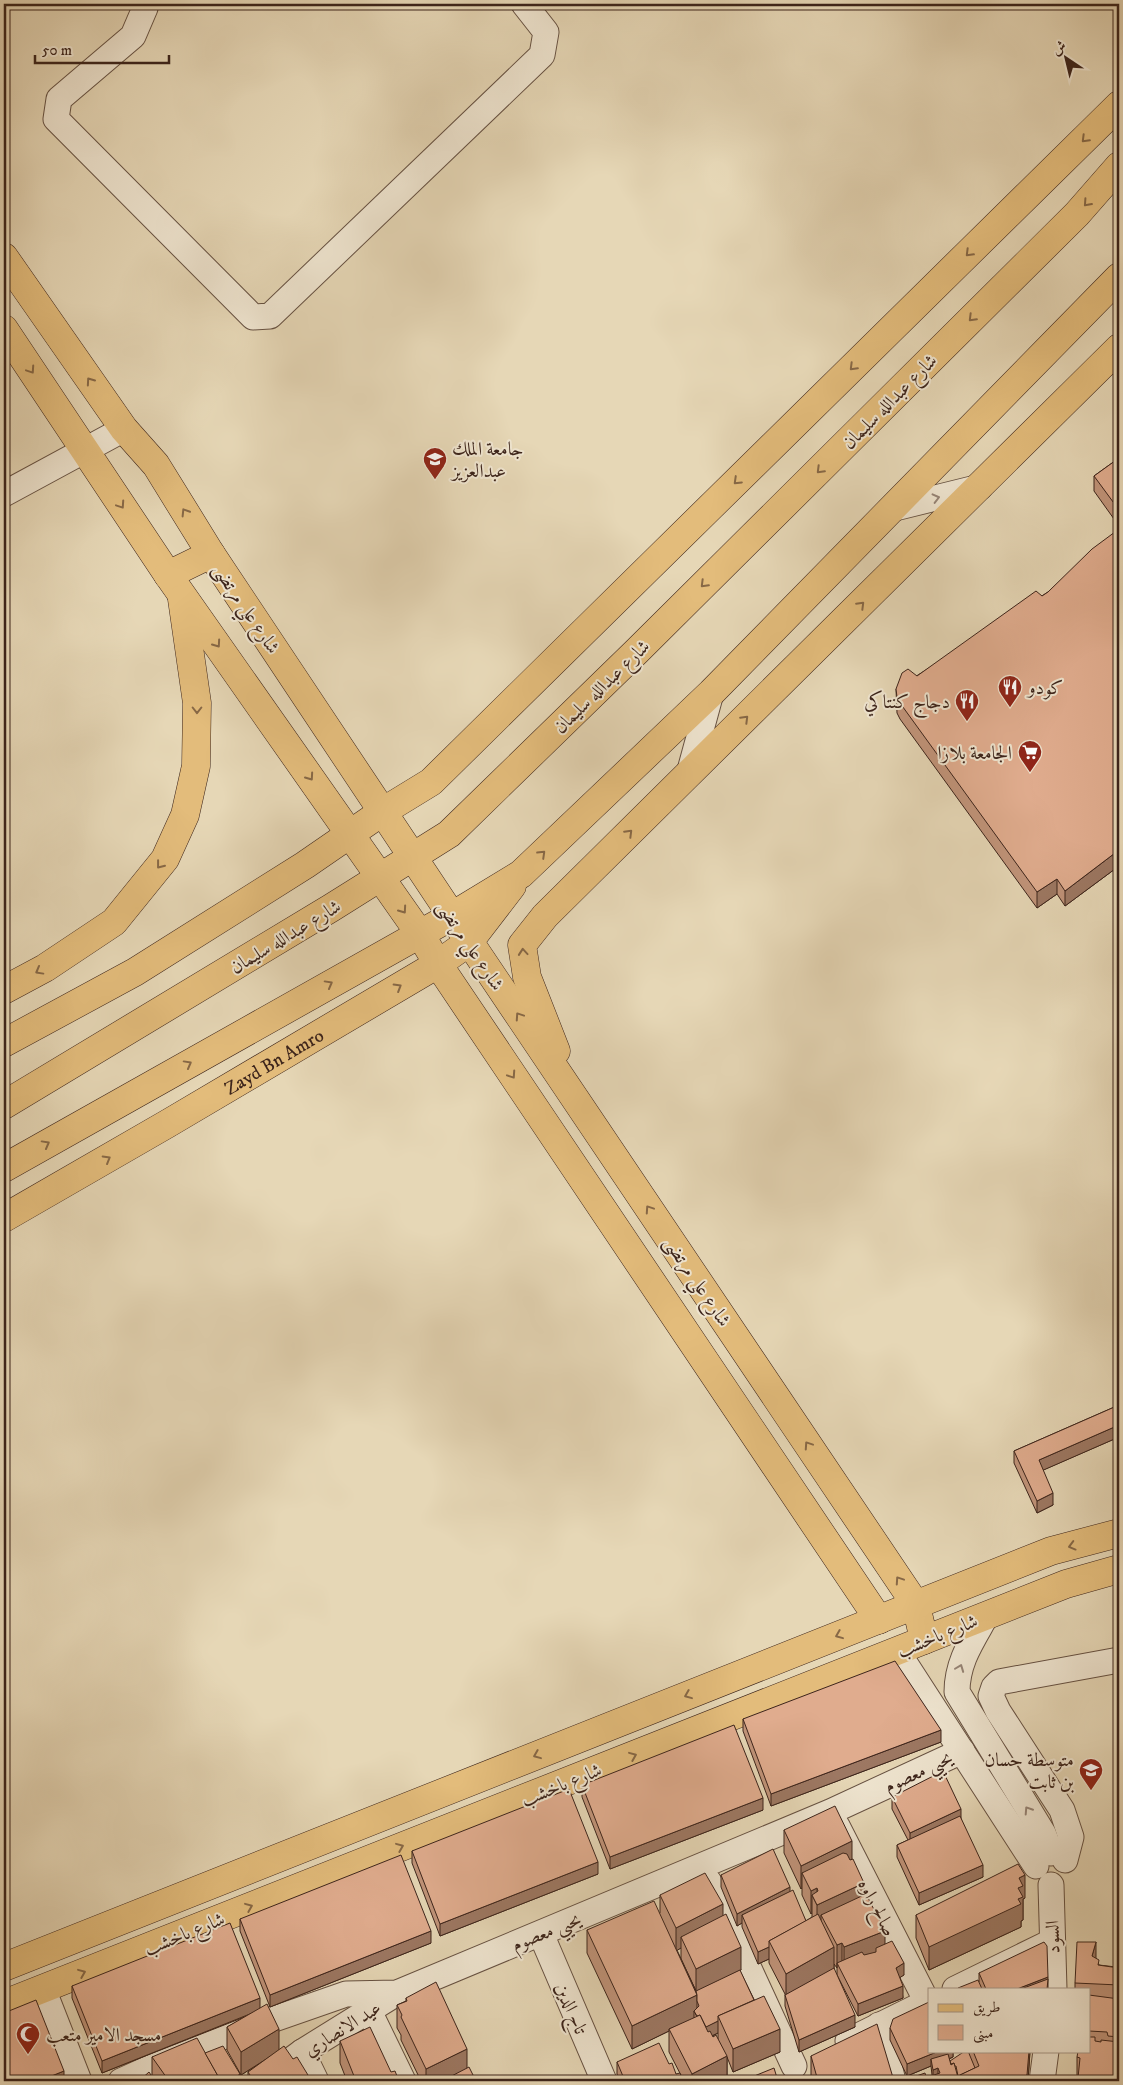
<svg xmlns="http://www.w3.org/2000/svg" width="1123" height="2085" font-family="'IM FELL DW Pica',Amiri,serif">
	<rect width="100%" height="100%" fill="#e6d7b6"/>
	<filter id="stains"><feTurbulence type="fractalNoise" baseFrequency=".004" numOctaves="4"/><feColorMatrix values="0 0 0 0 .2 0 0 0 0 .09 0 0 0 0 .02 0 0 0 .5 -.17"/></filter>
	<radialGradient id="worn" r=".72"><stop offset=".6" stop-color="#630" stop-opacity="0"/><stop offset="1" stop-color="#630" stop-opacity=".3"/></radialGradient>
	<g fill="none" stroke-linecap="round" stroke-linejoin="round">
		<!-- minor casing -->
		<g stroke="#665142" stroke-width="27">
			<g id="minor">
				<path d="M143,4L145,8L133,36L59,99L56,119L253,317L270,316L542,55L546,32L524,4"/>
				<path d="M4,494L124,429"/>
				<path d="M891,509L980,487"/>
				<path d="M689,774L711,693"/>
				<path d="M986,1616C972,1641 957,1662 957,1692L1043,1833L1051,1853"/>
				<path d="M897,1651L1036,1866"/>
				<path d="M837,1826L927,2002"/>
				<path d="M1065,1860L1071,1837L1062,1810L998,1711L991,1696L994,1687L999,1682L1119,1660"/>
				<path d="M709,1882L794,2066"/>
				<path d="M1051,1885L1054,1989"/>
				<path d="M541,1934L604,2081"/>
				<path d="M43,1989L79,2081"/>
				<path d="M955,1989L1051,1942"/>
				<path d="M369,2011L403,2081"/>
				<path d="M879,2025L893,2081"/>
				<path d="M848,2041L929,2001"/>
				<path d="M302,2052L316,2081"/>
				<path d="M121,2081L208,2042L346,1994L397,1993L830,1812L962,1751"/>
				<path d="M262,2081L302,2052L397,1993"/>
				<path d="M1042,2081L1046,2051"/>
			</g>
		</g>
		<!-- major casing -->
		<g stroke="#3c241b" stroke-width="29">
			<g id="major">
				<path d="M4,257L124,429L156,465L211,554L452,916L916,1605L924,1640"/>
				<path d="M4,329L168,575L420,934L438,964L879,1620"/>
				<path d="M168,575L211,554"/>
				<path d="M4,990L45,968L114,922L165,859L185,815L196,766L197,703L182,599"/>
				<path d="M4,1043L135,972L305,865L382,812L431,782L1119,105"/>
				<path d="M556,1051L527,977L522,945L545,916L1119,348"/>
				<path d="M4,1105L331,908L449,834L637,651L1077,214L1119,166"/>
				<path d="M4,1168L452,916L521,874L711,693L1119,277"/>
				<path id="s1" d="M4,1218L167,1124L438,964L469,942L512,886"/>
				<path d="M4,1967L1051,1551L1119,1533"/>
				<path d="M4,2004L1066,1584L1119,1569"/>
			</g>
		</g>
		<!-- minor -->
		<use href="#minor" stroke="#efe5d0" stroke-width="25"/>
		<!-- major -->
		<use href="#major" stroke="#e3bc7b" stroke-width="28"/>
	</g>
	<!-- wall -->
	<g fill="#c1947a" stroke="#3c241b" fill-rule="evenodd">
		<path d="M1119,458V526L1094,491V476Z"/>
		<path d="M1119,529V866L1065,906L1057,894L1037,908L900,719L897,713L896,689L1048,592Z"/>
		<path d="M1119,1405V1437L1043,1470L1053,1505L1037,1513L1014,1463V1451Z"/>
		<path d="M743,1719L941,1742L771,1806L743,1731Z"/>
		<path d="M582,1785L763,1810L610,1869L582,1797Z"/>
		<path d="M892,1797L961,1819L983,1877L919,1905L897,1857V1845L908,1840L892,1809Z"/>
		<path d="M784,1830L852,1859L864,1895L885,1944L904,1975L900,1977L903,1998L858,2016L837,1975V1968L834,1964V1970L855,2027L799,2052L785,2006V1994L769,1963V1959L758,1964L742,1927V1923L737,1926L721,1887V1875L790,1891L806,1921L812,1917V1913L811,1914L802,1895V1888L801,1889L784,1853Z"/>
		<path d="M412,1851L598,1874L440,1936L412,1863Z"/>
		<path d="M660,1895L723,1915L741,1970L740,1971L780,2052L733,2072L727,2057V2079L723,2081H684L669,2052V2031L632,2049L587,1953V1930L660,1913ZM681,1948V1959L696,1991L677,1950ZM718,2033V2039L713,2036Z"/>
		<path d="M1025,1898L1023,1899V1920L1021,1921V1927L929,1970L916,1938V1915Z"/>
		<path d="M240,1919L431,1943L270,2007L240,1931Z"/>
		<path d="M1119,1939V2081L1077,2079V2057L1089,2051V1989H1075V1983L1096,1958L1099,1965L1116,1967V1953Z"/>
		<path d="M979,1973L1048,1989H958L979,1982Z"/>
		<path d="M72,1986L260,2008L279,2050L293,2059L311,2081H248V2072L265,2060L241,2075L227,2050V2027L247,2016L102,2073L72,1998Z"/>
		<path d="M406,1998L467,2068L476,2081H421L401,2040V2035L397,2028V2005L406,2001Z"/>
		<path d="M890,2028L953,2051V2057L949,2059L950,2062L969,2054V2051H1030L1028,2081H930L932,2075L931,2066L907,2076L890,2040Z"/>
		<path d="M340,2041L391,2072L399,2081H347L340,2063Z"/>
		<path d="M205,2053L240,2081H132L152,2076V2057Z"/>
		<path d="M811,2056L894,2081H811Z"/>
		<path d="M617,2062L669,2064L676,2074L683,2081H620L617,2074Z"/>
	</g>
	<!-- shaded-wall -->
	<g fill="#9d7863" stroke="#3c241b">
		<path d="M1119,850V866L1065,906V891Z"/>
		<path d="M1057,879V894L1037,908V892Z"/>
		<path d="M1119,1425V1437L1039,1472V1460Z"/>
		<path d="M1053,1493V1505L1037,1513V1501Z"/>
		<path d="M941,1730V1742L771,1806V1794Z"/>
		<path d="M763,1798V1810L610,1869V1857Z"/>
		<path d="M961,1809V1821L910,1845V1833Z"/>
		<path d="M852,1841V1864L802,1873V1888L801,1889V1866Z"/>
		<path d="M598,1862V1874L440,1936V1924Z"/>
		<path d="M983,1865V1877L919,1905V1893Z"/>
		<path d="M1025,1875V1898L1023,1899V1920L1021,1921V1927L929,1970V1947L1018,1888L1019,1878Z"/>
		<path d="M864,1883V1906L821,1915V1926L817,1928V1905L812,1895V1913L811,1914V1891L817,1888V1905Z"/>
		<path d="M790,1887V1899L742,1915V1923L737,1926V1914Z"/>
		<path d="M723,1904V1927L681,1937V1948L676,1951V1928Z"/>
		<path d="M431,1931V1943L270,2007V1995Z"/>
		<path d="M885,1931V1954L844,1969V1947Z"/>
		<path d="M1096,1942V1965L1092,1956Z"/>
		<path d="M842,1943V1966L837,1963V1968V1945Z"/>
		<path d="M741,1947V1970L696,1992V1969Z"/>
		<path d="M769,1947V1959L758,1964V1952Z"/>
		<path d="M834,1947V1970L786,1997V1974Z"/>
		<path d="M904,1963V1975L896,1980V1968Z"/>
		<path d="M1048,1977V1989H1017Z"/>
		<path d="M903,1986V1998L858,2016V2004Z"/>
		<path d="M697,1995V2017L694,2011V2019L669,2029V2031L632,2049V2026Z"/>
		<path d="M260,1998V2010L102,2073V2061Z"/>
		<path d="M855,2015V2027L799,2052V2040Z"/>
		<path d="M718,2021V2033L703,2040V2028Z"/>
		<path d="M279,2029V2051L241,2075V2052Z"/>
		<path d="M780,2029V2052L733,2072V2049Z"/>
		<path d="M467,2049V2072L448,2081H426V2069Z"/>
		<path d="M939,2051H953V2057L933,2066L931,2059V2066L907,2076V2064Z"/>
		<path d="M1029,2051H1030L1028,2081H1012Z"/>
		<path d="M727,2056V2079L723,2081H692V2074Z"/>
		<path d="M938,2068V2080L933,2081V2070Z"/>
		<path d="M64,2071V2081H39Z"/>
		<path d="M240,2074V2081H230Z"/>
		<path d="M218,2076V2081H212Z"/>
	</g>
	<!-- building -->
	<g fill="#e0ac8e" stroke="#3c241b">
		<path d="M1119,458V510L1094,476Z"/>
		<path d="M1119,529V850L1065,891L1057,879L1037,892L900,703L897,697L896,689L902,673L908,669L917,676L1036,591L1042,596L1048,592L1092,549Z"/>
		<path d="M1119,1405V1425L1039,1460L1053,1493L1037,1501L1014,1451Z"/>
		<path d="M895,1661L941,1730L771,1794L743,1719Z"/>
		<path d="M734,1725L763,1798L610,1857L582,1785Z"/>
		<path d="M943,1771L961,1809L910,1833L892,1797Z"/>
		<path d="M569,1789L598,1862L440,1924L412,1851Z"/>
		<path d="M835,1806L852,1841L801,1866L784,1830Z"/>
		<path d="M960,1816L983,1865L919,1893L897,1845Z"/>
		<path d="M773,1849L790,1887L737,1914L721,1875Z"/>
		<path d="M843,1853L847,1854L850,1860L853,1859L864,1883L817,1905L812,1895L818,1891L817,1888L811,1891L802,1873Z"/>
		<path d="M401,1855L431,1931L270,1995L240,1919Z"/>
		<path d="M1018,1864L1025,1875L1019,1878L1023,1886L1018,1888L1023,1897L1018,1899L1021,1904L929,1947L916,1915Z"/>
		<path d="M705,1873L723,1904L676,1928L660,1895Z"/>
		<path d="M793,1890L806,1921L769,1941V1947L758,1952L742,1915Z"/>
		<path d="M866,1894L885,1931L844,1947L842,1943L837,1945L821,1915Z"/>
		<path d="M654,1901L697,1995L632,2026L587,1930Z"/>
		<path d="M726,1914L741,1947L696,1969L681,1937Z"/>
		<path d="M818,1914L834,1947L786,1974L769,1941Z"/>
		<path d="M230,1923L260,1998L102,2061L72,1986Z"/>
		<path d="M1117,1939H1119V1954L1116,1953Z"/>
		<path d="M892,1941L904,1963L896,1968L903,1986L858,2004L837,1963L862,1952L864,1955L876,1952V1948Z"/>
		<path d="M1044,1942L1047,1946L1048,1977L1017,1989H986L979,1973Z"/>
		<path d="M1077,1942H1096L1092,1956L1099,1960L1098,1965L1119,1968V1985L1075,1983Z"/>
		<path d="M834,1968L855,2015L799,2040L785,1995Z"/>
		<path d="M740,1970L754,2000L718,2016V2021L706,2027L700,2015L697,2016L694,2011L699,2006L697,2001V1995L696,1991Z"/>
		<path d="M1048,1979L1047,1989H1021Z"/>
		<path d="M978,1980L982,1989H959L958,1988Z"/>
		<path d="M436,1982L467,2049L426,2069L401,2017L402,2015L397,2005L407,2001L406,1998Z"/>
		<path d="M1089,1995L1119,1999V2037L1108,2036L1107,2032L1089,2031Z"/>
		<path d="M764,1996L780,2029L733,2049L718,2016Z"/>
		<path d="M36,2000L64,2071L39,2081H4V2013Z"/>
		<path d="M929,2002V2051H939L907,2064L890,2028L893,2019Z"/>
		<path d="M267,2004L279,2029L241,2052L227,2027Z"/>
		<path d="M700,2015L708,2032L710,2031L713,2037L716,2035L727,2056L692,2074L669,2029Z"/>
		<path d="M877,2024L894,2081H818L811,2056Z"/>
		<path d="M370,2027L391,2072L395,2071L399,2081H356L340,2041Z"/>
		<path d="M1089,2037H1095V2041L1101,2042V2040L1119,2042V2081H1075V2080L1078,2078L1080,2058L1077,2057L1078,2051H1089Z"/>
		<path d="M197,2038L218,2076L212,2081H169L152,2057Z"/>
		<path d="M659,2043L669,2064L672,2063L676,2074L680,2073L683,2081H625L617,2062Z"/>
		<path d="M223,2046L240,2074L230,2081H218V2076L205,2053Z"/>
		<path d="M284,2046L293,2059L297,2057L311,2080L310,2081H254L248,2072Z"/>
		<path d="M965,2051H968L975,2068L958,2076L956,2066H954V2063L951,2064L950,2061Z"/>
		<path d="M973,2051H1029L1027,2075L1012,2081H962L960,2075L979,2066Z"/>
		<path d="M948,2054L951,2065L954,2063L959,2081H930L931,2076L940,2073L938,2068L933,2070L931,2059Z"/>
		<path d="M469,2067L476,2081H442Z"/>
		<path d="M774,2068L778,2081H742Z"/>
		<path d="M149,2072L155,2081H139Z"/>
		<path d="M925,2073L927,2081H902Z"/>
		<path d="M140,2077L141,2079L139,2081H132L133,2079L135,2081Z"/>
	</g>
	<!-- one-way arrows -->
	<defs><path id="oneway-chevron" d="M-2-3.5L2.5 0L-2 3.5" fill="none" stroke-width="1.6" stroke-linecap="round" stroke-linejoin="round" transform="scale(1.25)"/></defs>
	<g stroke="#876846">
		<use href="#oneway-chevron" transform="translate(1085 139) rotate(135)"/>
		<use href="#oneway-chevron" transform="translate(1087 203) rotate(132)"/>
		<use href="#oneway-chevron" transform="translate(969 253) rotate(135)"/>
		<use href="#oneway-chevron" transform="translate(972 318) rotate(135)"/>
		<use href="#oneway-chevron" transform="translate(853 367) rotate(135)"/>
		<use href="#oneway-chevron" transform="translate(31 370) rotate(56)"/>
		<use href="#oneway-chevron" transform="translate(90 381) rotate(-125)"/>
		<use href="#oneway-chevron" transform="translate(820 470) rotate(135)"/>
		<use href="#oneway-chevron" transform="translate(737 481) rotate(136)"/>
		<use href="#oneway-chevron" transform="translate(121 505) rotate(56)"/>
		<use href="#oneway-chevron" transform="translate(185 512) rotate(-122)"/>
		<use href="#oneway-chevron" transform="translate(704 584) rotate(135)"/>
		<use href="#oneway-chevron" transform="translate(861 605) rotate(-45)"/>
		<use href="#oneway-chevron" transform="translate(217 644) rotate(55)"/>
		<use href="#oneway-chevron" transform="translate(197 710) rotate(90)"/>
		<use href="#oneway-chevron" transform="translate(745 719) rotate(-45)"/>
		<use href="#oneway-chevron" transform="translate(310 777) rotate(55)"/>
		<use href="#oneway-chevron" transform="translate(629 833) rotate(-45)"/>
		<use href="#oneway-chevron" transform="translate(542 854) rotate(-44)"/>
		<use href="#oneway-chevron" transform="translate(160 865) rotate(128)"/>
		<use href="#oneway-chevron" transform="translate(403 910) rotate(55)"/>
		<use href="#oneway-chevron" transform="translate(523 952) rotate(-95)"/>
		<use href="#oneway-chevron" transform="translate(39 971) rotate(151)"/>
		<use href="#oneway-chevron" transform="translate(329 984) rotate(-29)"/>
		<use href="#oneway-chevron" transform="translate(398 987) rotate(-31)"/>
		<use href="#oneway-chevron" transform="translate(519 1016) rotate(-124)"/>
		<use href="#oneway-chevron" transform="translate(188 1064) rotate(-29)"/>
		<use href="#oneway-chevron" transform="translate(512 1075) rotate(56)"/>
		<use href="#oneway-chevron" transform="translate(46 1144) rotate(-29)"/>
		<use href="#oneway-chevron" transform="translate(107 1159) rotate(-30)"/>
		<use href="#oneway-chevron" transform="translate(649 1209) rotate(-124)"/>
		<use href="#oneway-chevron" transform="translate(808 1445) rotate(-124)"/>
		<use href="#oneway-chevron" transform="translate(1072 1546) rotate(165)"/>
		<use href="#oneway-chevron" transform="translate(899 1580) rotate(-124)"/>
		<use href="#oneway-chevron" transform="translate(839 1635) rotate(158)"/>
		<use href="#oneway-chevron" transform="translate(688 1695) rotate(158)"/>
		<use href="#oneway-chevron" transform="translate(537 1755) rotate(158)"/>
		<use href="#oneway-chevron" transform="translate(633 1756) rotate(-22)"/>
		<use href="#oneway-chevron" transform="translate(400 1847) rotate(-22)"/>
		<use href="#oneway-chevron" transform="translate(249 1907) rotate(-22)"/>
		<use href="#oneway-chevron" transform="translate(82 1973) rotate(-22)"/>
	</g>
	<g stroke="#968476">
		<use href="#oneway-chevron" transform="translate(936 498) rotate(-14)"/>
		<use href="#oneway-chevron" transform="translate(960 1668) rotate(-69)"/>
		<use href="#oneway-chevron" transform="translate(1028 1810) rotate(-123)"/>
	</g>
	<!-- icons -->
	<defs>
		<g id="university-pin" transform="scale(1.25)"><path d="M0 17L-7.5 6A9.5 9.5 0 1 1 7.5 6Z" fill="#8f2418" stroke="#efe5d0"/><path d="M0-5L7-2L0 1L-7-2ZM-4 1L0 2.5L4 1V4Q0 6-4 4Z" fill="#fff"/></g>
		<g id="restaurant-pin" transform="scale(1.25)"><path d="M0 17L-7.5 6A9.5 9.5 0 1 1 7.5 6Z" fill="#8f2418" stroke="#efe5d0"/><path d="M-5-6h1v4h1v-4h1v4h1v-4h1v5L-1.5 .5V6h-2V.5L-5-1ZM5-6V6H3V1.5H1.5Q1.5-4 5-6Z" fill="#fff"/></g>
		<g id="supermarket-pin" transform="scale(1.25)"><path d="M0 17L-7.5 6A9.5 9.5 0 1 1 7.5 6Z" fill="#8f2418" stroke="#efe5d0"/><path d="M-6-5.5h2.5l.6 2H6L4.5 2H-2.5L-4.4-4H-6ZM-1.5 3.2a1.3 1.3 0 1 0 .1 0ZM3 3.2a1.3 1.3 0 1 0 .1 0Z" fill="#fff"/></g>
		<g id="school-pin" transform="scale(1.25)"><path d="M0 17L-7.5 6A9.5 9.5 0 1 1 7.5 6Z" fill="#8f2418" stroke="#efe5d0"/><path d="M0-5L7-2L0 1L-7-2ZM-4 1L0 2.5L4 1V4Q0 6-4 4Z" fill="#fff"/></g>
		<g id="mosque-pin" transform="scale(1.25)"><path d="M0 17L-7.5 6A9.5 9.5 0 1 1 7.5 6Z" fill="#8f2418" stroke="#efe5d0"/><path d="M3.5-4.9A6 6 0 1 0 3.5 4.9A5 5 0 1 1 3.5-4.9Z" fill="#fff"/></g>
	</defs>
	<g fill-rule="evenodd">
		<use href="#university-pin" x="435" y="459"/>
		<use href="#restaurant-pin" x="1010" y="687"/>
		<use href="#restaurant-pin" x="967" y="701"/>
		<use href="#supermarket-pin" x="1030" y="752"/>
		<use href="#school-pin" x="1091" y="1770"/>
		<use href="#mosque-pin" x="28" y="2034"/>
	</g>
	<g text-anchor="middle" stroke-width="4" stroke-linejoin="round" paint-order="stroke">
		<!-- street labels -->
		<g font-size="19" fill="#3c241b" stroke="#efe5d0">
			<text transform="translate(889 401) rotate(-45)" y="7">شارع عبدالله سليمان</text>
			<text transform="translate(247 608) rotate(56)" y="7">شارع علي مرتضى</text>
			<text transform="translate(601 686) rotate(-44)" y="7">شارع عبدالله سليمان</text>
			<text transform="translate(285 936) rotate(-31)" y="7">شارع عبدالله سليمان</text>
			<text transform="translate(471 945) rotate(56)" y="7">شارع علي مرتضى</text>
			<text dy="7" stroke="none"><textPath href="#s1" startOffset="312">Zayd Bn Amro</textPath></text>
			<text transform="translate(698 1281) rotate(56)" y="7">شارع علي مرتضى</text>
			<text transform="translate(937 1635) rotate(-22)" y="7">شارع باخشب</text>
			<text transform="translate(918 1771) rotate(-25)" y="7">يحيي معصوم</text>
			<text transform="translate(561 1784) rotate(-22)" y="7">شارع باخشب</text>
			<text transform="translate(878 1907) rotate(63)" y="7">صالح راوه</text>
			<text transform="translate(546 1931) rotate(-22)" y="7">يحيي معصوم</text>
			<text transform="translate(184 1933) rotate(-22)" y="7">شارع باخشب</text>
			<text transform="translate(1052 1937) rotate(-92)" y="7">السود</text>
			<text transform="translate(572 2008) rotate(67)" y="7">تاج الدين</text>
			<text transform="translate(342 2028) rotate(-32)" y="7">عيد الانصاري</text>
		</g>
		<!-- poi labels -->
		<g font-size="19" fill="#3c241b" stroke="#efe5d0" text-anchor="start">
			<text x="452" y="455">جامعة الملك<tspan x="452" dy="22">عبدالعزيز</tspan></text>
			<text x="1028" y="694">كودو</text>
			<text x="950" y="708" text-anchor="end">دجاج كنتاكي</text>
			<text x="1012" y="759" text-anchor="end">الجامعة بلازا</text>
			<text x="1074" y="1766" text-anchor="end">متوسطة حسان<tspan x="1074" dy="22">بن ثابت</tspan></text>
			<text x="46" y="2041">مسجد الامير متعب</text>
		</g>
	</g>
	<!-- margin -->
	<rect width="1123" height="2085" fill="none" stroke="#e6d7b6" stroke-width="20"/>
	<rect x="5" y="5" width="1113" height="2075" fill="none" stroke="#3c241b" stroke-width="2.5"/>
	<rect x="10" y="10" width="1103" height="2065" fill="none" stroke="#3c241b"/>
	<!-- legend -->
	<rect x="928" y="1988" width="162" height="65" fill="#efe5d0" stroke="#a79888"/>
	<rect x="938" y="2004" width="25" height="8" fill="#e3bc7b" stroke="#a79888"/>
	<text x="973" y="2012" font-size="15" fill="#3c241b">طريق</text>
	<rect x="938" y="2025" width="25" height="15" fill="#e0ac8e" stroke="#a79888"/>
	<text x="973" y="2038" font-size="15" fill="#3c241b">مبنى</text>
	<!-- north arrow -->
	<g transform="translate(1066 58) rotate(325)" stroke="#efe5d0" stroke-width="4" paint-order="stroke">
	<path d="M0-4L9 19L0 12L-9 19Z" fill="#3c241b"/>
	<text y="-8" font-size="14" font-weight="bold" text-anchor="middle" fill="#3c241b">ش</text>
	</g>
	<!-- scale -->
	<path d="M35 55v8h134v-8" fill="none" stroke="#3c241b" stroke-width="2.5"/>
	<text x="42" y="55" font-size="15" fill="#3c241b" stroke="#efe5d0" stroke-width="4" paint-order="stroke">50 m</text>
	<rect width="100%" height="100%" filter="url(#stains)"/>
	<rect width="100%" height="100%" fill="url(#worn)"/>
</svg>
